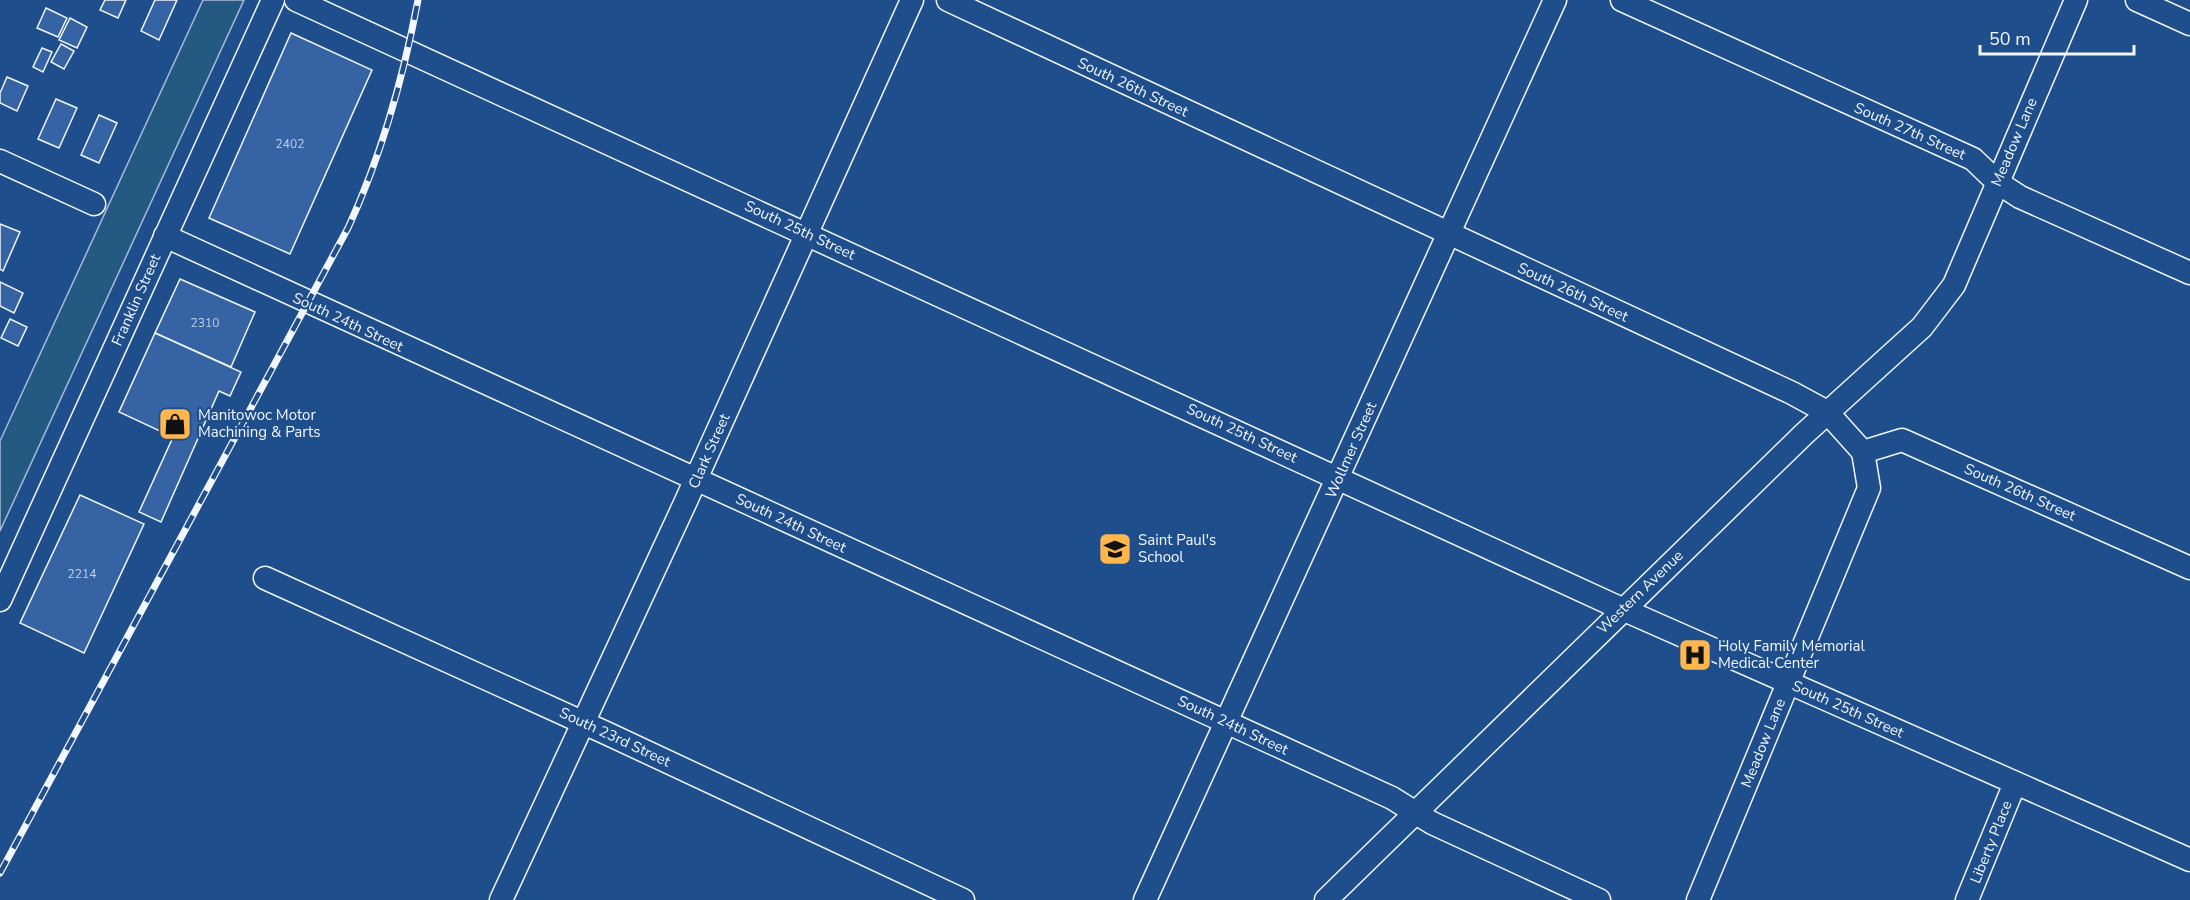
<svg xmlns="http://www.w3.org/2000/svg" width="2190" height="900" font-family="'Nunito Sans',sans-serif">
	<rect width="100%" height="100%" fill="#1f4e8c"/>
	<!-- green -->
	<path fill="#245a82" stroke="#a8bbd7" stroke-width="1.5" d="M203,0H244L0,531V441Z"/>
	<!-- building -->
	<g fill="#3563a3" stroke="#f2f6ff" stroke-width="1.5">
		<path d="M105,0H126L118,18L100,10Z"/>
		<path d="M155,0H177L159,40L141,31Z"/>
		<path d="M46,8L67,18L58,37L37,28Z"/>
		<path d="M70,18L87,27L77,48L59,40Z"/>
		<path d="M291,33L372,70L290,254L209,218Z"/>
		<path d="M61,44L74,51L64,69L51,62Z"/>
		<path d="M42,48L52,52L43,72L33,67Z"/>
		<path d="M7,77L28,86L17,111L0,103V93Z"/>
		<path d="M56,99L77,108L59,148L38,139Z"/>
		<path d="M99,115L117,123L99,163L81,155Z"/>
		<path d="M0,224L20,232L3,271L0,269Z"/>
		<path d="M180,279L255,312L231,367L155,333Z"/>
		<path d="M0,282L23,293L14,313L0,306Z"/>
		<path d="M10,319L27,327L18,346L1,338Z"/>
		<path d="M155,333L241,372L230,396L219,391L161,522L139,512L173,437L119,412Z"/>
		<path d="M80,495L144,524L84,653L20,623Z"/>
	</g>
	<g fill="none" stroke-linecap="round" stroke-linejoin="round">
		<!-- minor casing -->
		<g stroke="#f2f6ff" stroke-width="25">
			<g id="minor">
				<path d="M296,0L1622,609L2190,860"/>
				<path d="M948,0L1792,393L1827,412L1863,452L1902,440L2190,568"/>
				<path d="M1622,0L1973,159L1997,182L2020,197L2190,273"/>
				<path d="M2137,0L2190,24"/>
				<path d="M0,161L94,204"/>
				<path d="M165,236L1392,798L1432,823L1599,900"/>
				<path d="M265,578L606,733L963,900"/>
				<path d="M0,600L273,0"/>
				<path d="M501,900L686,501L912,0"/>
				<path d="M1145,900L1555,0"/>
				<path d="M1326,900L1804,434L1922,327L1954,285L2076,0"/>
				<path d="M1698,900L1869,488L1863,452"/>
				<path d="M1967,900L2015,783"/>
			</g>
		</g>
		<!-- minor -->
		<use href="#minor" stroke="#1f4e8c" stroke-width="22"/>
		<!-- rail casing -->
		<g stroke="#f2f6ff" stroke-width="7">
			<path id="rail" d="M0,873L348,228C382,154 403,79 418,0"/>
		</g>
		<!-- rail -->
		<use href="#rail" stroke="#1f4e8c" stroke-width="4.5" stroke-dasharray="14" stroke-linecap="butt"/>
	</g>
	<!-- icons -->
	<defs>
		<g id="shop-square" transform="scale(1.725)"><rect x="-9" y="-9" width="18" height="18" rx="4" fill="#ffb74d" stroke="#1f4e8c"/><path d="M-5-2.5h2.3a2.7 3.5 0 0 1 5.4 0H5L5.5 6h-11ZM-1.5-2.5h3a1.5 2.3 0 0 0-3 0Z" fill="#111"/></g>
		<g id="school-square" transform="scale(1.725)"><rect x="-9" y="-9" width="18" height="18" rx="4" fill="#ffb74d" stroke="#1f4e8c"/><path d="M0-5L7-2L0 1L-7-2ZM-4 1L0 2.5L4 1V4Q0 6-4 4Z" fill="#111"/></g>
		<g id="hospital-square" transform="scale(1.725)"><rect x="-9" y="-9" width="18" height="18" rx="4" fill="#ffb74d" stroke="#1f4e8c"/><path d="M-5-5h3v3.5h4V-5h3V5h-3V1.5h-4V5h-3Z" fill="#111"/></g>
	</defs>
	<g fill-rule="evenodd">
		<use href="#shop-square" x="175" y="424"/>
		<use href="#school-square" x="1115" y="549"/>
		<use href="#hospital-square" x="1695" y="655"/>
	</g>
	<g text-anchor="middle" stroke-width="4.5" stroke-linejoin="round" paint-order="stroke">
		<!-- number labels -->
		<g font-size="12" fill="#c3d1e8">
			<text x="290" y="148">2402</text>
			<text x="205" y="327">2310</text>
			<text x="82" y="578">2214</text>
		</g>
		<!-- street labels -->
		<g font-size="15" fill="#f2f6ff" stroke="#1f4e8c">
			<text transform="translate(1133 87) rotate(25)" y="5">South 26th Street</text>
			<text transform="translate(1910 131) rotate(24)" y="5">South 27th Street</text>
			<text transform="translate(2014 142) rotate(-67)" y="5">Meadow Lane</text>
			<text transform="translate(800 230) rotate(25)" y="5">South 25th Street</text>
			<text transform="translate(1573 292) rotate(25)" y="5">South 26th Street</text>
			<text transform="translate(136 300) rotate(-66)" y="5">Franklin Street</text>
			<text transform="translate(348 322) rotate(25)" y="5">South 24th Street</text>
			<text transform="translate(1242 433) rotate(25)" y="5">South 25th Street</text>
			<text transform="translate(1351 450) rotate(-66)" y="5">Wollmer Street</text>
			<text transform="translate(709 451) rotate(-66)" y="5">Clark Street</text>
			<text transform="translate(2020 492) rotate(24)" y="5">South 26th Street</text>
			<text transform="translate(791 523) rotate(25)" y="5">South 24th Street</text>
			<text transform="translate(1640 592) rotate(-44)" y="5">Western Avenue</text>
			<text transform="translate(1848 709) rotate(24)" y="5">South 25th Street</text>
			<text transform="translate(1233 725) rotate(25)" y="5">South 24th Street</text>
			<text transform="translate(615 737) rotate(25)" y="5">South 23rd Street</text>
			<text transform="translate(1763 743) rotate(-68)" y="5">Meadow Lane</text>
			<text transform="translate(1991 842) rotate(-68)" y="5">Liberty Place</text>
		</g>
		<!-- poi labels -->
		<g font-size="15" fill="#f2f6ff" stroke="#1f4e8c" text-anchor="start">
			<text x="198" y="420">Manitowoc Motor<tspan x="198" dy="17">Machining &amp; Parts</tspan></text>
			<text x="1138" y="545">Saint Paul's<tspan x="1138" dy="17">School</tspan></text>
			<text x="1718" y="651">Holy Family Memorial<tspan x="1718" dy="17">Medical Center</tspan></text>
		</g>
	</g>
	<!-- scale -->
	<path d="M1980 45v9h154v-9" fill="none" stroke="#f2f6ff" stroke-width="3"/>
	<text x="1989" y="45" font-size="18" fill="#f2f6ff" stroke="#1f4e8c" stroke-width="4.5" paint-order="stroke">50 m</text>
</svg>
